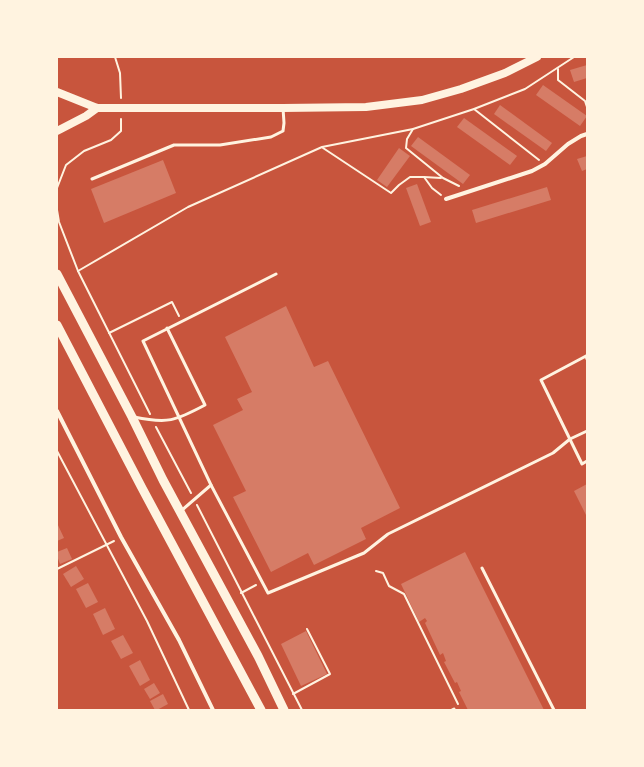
<svg xmlns="http://www.w3.org/2000/svg" width="644" height="767" font-family="Quicksand,sans-serif">
	<rect width="100%" height="100%" fill="#c8553d"/>
	<!-- building -->
	<g fill="#d67c66">
		<path d="M587,65V78L574,82L570,70Z"/>
		<path d="M543,85L587,116L580,126L536,95Z"/>
		<path d="M500,105L552,143L546,151L494,114Z"/>
		<path d="M464,118L517,156L510,165L457,127Z"/>
		<path d="M418,137L470,175L463,184L411,146Z"/>
		<path d="M399,148L410,156L387,187L377,180Z"/>
		<path d="M587,156V169L582,171L577,159Z"/>
		<path d="M163,160L176,193L104,223L91,189Z"/>
		<path d="M417,184L431,222L420,226L406,188Z"/>
		<path d="M547,187L551,200L476,223L472,210Z"/>
		<path d="M286,306L314,367L328,361L400,508L361,528L366,539L314,565L308,553L271,572L233,497L246,491L213,425L243,410L237,399L252,392L225,337Z"/>
		<path d="M587,484V517L574,491Z"/>
		<path d="M57,523L64,538L57,541Z"/>
		<path d="M67,548L72,559L60,564L57,556V552Z"/>
		<path d="M465,552L544,710H468L459,692L461,691L457,682L455,683L444,662L446,661L443,653L440,655L425,623L427,621L425,618L419,622L401,584Z"/>
		<path d="M76,566L84,579L71,587L63,574Z"/>
		<path d="M88,583L98,602L86,608L76,589Z"/>
		<path d="M105,608L115,629L103,635L93,614Z"/>
		<path d="M306,631L327,674L301,686L281,644Z"/>
		<path d="M123,635L133,653L121,659L111,641Z"/>
		<path d="M140,660L150,680L140,686L129,666Z"/>
		<path d="M154,683L160,693L150,699L144,689Z"/>
		<path d="M163,694L168,704L157,710H155L150,701Z"/>
	</g>
	<g fill="none" stroke-linecap="round" stroke-linejoin="round">
		<!-- path -->
		<g stroke="#fff3e0" stroke-width="2">
			<path d="M115,57L120,73L121,98"/>
			<path d="M558,69V80L585,101L587,107"/>
			<path d="M474,109L539,160"/>
			<path d="M413,129L407,139L406,148L443,178L459,186"/>
			<path d="M323,148L391,193L399,185L410,177H424L432,188L441,195"/>
			<path d="M424,177L441,178"/>
			<path d="M57,188L66,165L84,151L111,140L121,131V119"/>
			<path d="M57,210L59,222L78,271L150,414"/>
			<path d="M78,271L188,207L322,147L413,129L474,109L525,89L574,57"/>
			<path d="M109,333L172,302L179,316"/>
			<path d="M156,427L191,493"/>
			<path d="M57,451L147,621L189,710"/>
			<path d="M197,505L302,710"/>
			<path d="M57,569L114,541"/>
			<path d="M376,571L383,573L389,586L404,594L458,704"/>
			<path d="M241,593L256,585"/>
			<path d="M293,694L330,674L307,629"/>
		</g>
		<!-- service -->
		<g stroke="#fff3e0" stroke-width="3">
			<path d="M92,179L174,145H220L271,137L283,131L284,123L283,108"/>
			<path d="M276,274L143,341L211,485L268,593L364,553L388,534L553,453L570,439L587,431"/>
			<path d="M587,359L586,356L541,380L582,464L587,461"/>
			<path d="M134,417C168,424 175,421 205,405L167,328"/>
			<path d="M181,511L211,485"/>
			<path d="M482,568L554,710"/>
			<path d="M452,710L454,709"/>
		</g>
		<!-- minor -->
		<g stroke="#fff3e0" stroke-width="4">
			<path d="M446,199L532,171L545,164L568,144L581,136L587,134"/>
			<path d="M57,411L121,537L179,640L213,710"/>
		</g>
		<!-- secondary -->
		<g stroke="#fff3e0" stroke-width="8">
			<path d="M57,92L97,108H283L366,107L422,100L461,89L505,73L537,57"/>
			<path d="M57,131L86,116L97,108"/>
		</g>
		<!-- trunk -->
		<g stroke="#fff3e0" stroke-width="9">
			<path d="M57,274L132,417L163,480L258,656L284,710"/>
			<path d="M57,325L142,488L261,710"/>
		</g>
	</g>
	<!-- border -->
	<rect width="644" height="767" fill="none" stroke="#fff3e0" stroke-width="116"/>
</svg>
